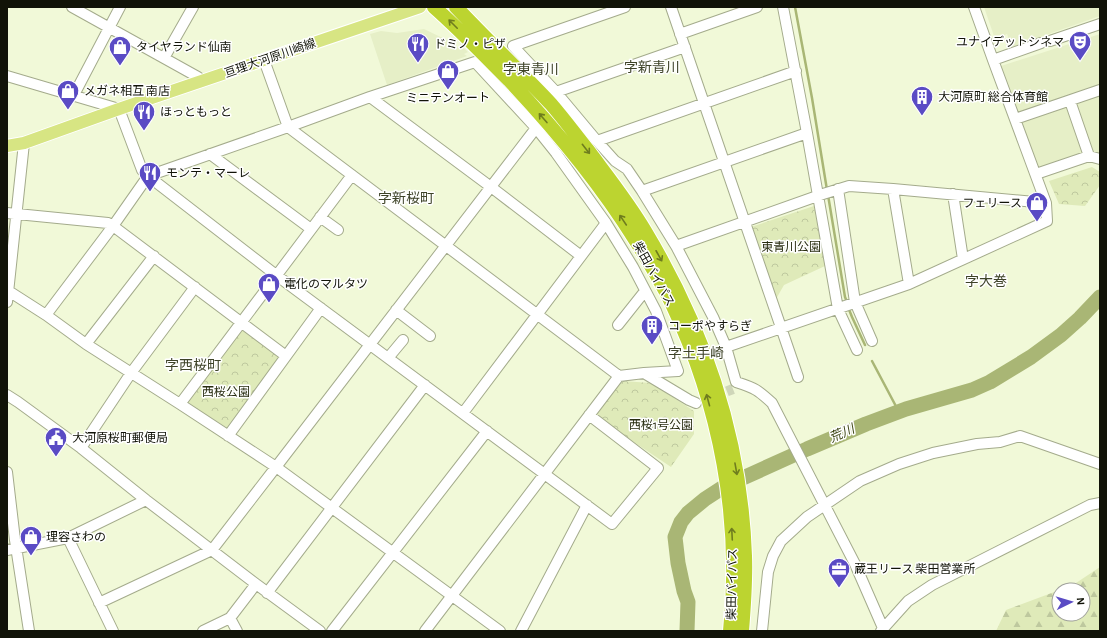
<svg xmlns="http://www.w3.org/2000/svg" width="1107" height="638" viewBox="0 0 1107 638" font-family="'Alegreya Sans','Noto Sans JP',sans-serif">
<defs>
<pattern id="forest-firs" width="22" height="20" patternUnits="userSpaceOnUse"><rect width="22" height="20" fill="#dfeab9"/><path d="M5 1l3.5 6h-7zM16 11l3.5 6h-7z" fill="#bec89e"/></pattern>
<pattern id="park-crowns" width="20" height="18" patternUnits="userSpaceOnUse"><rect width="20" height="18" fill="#dfeab9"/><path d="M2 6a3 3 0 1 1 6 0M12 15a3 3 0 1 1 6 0" fill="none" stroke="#bec89e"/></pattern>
</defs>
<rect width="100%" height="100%" fill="#f1f9d8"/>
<path fill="#e6efc7" d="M984,7h116v9l-88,31 -5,-13 -12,5z
M424,29l29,14 5,5 5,-1 5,5 -4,2 3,2 -80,29 -17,-51 11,-3 16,2z
M1100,34v53l-81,25h-3l-16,-41 1,-5z
M1100,93v62l-8,-3 -16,-47 2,-4z
M1064,106l3,2 16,46 -46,15 -16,-45 3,-5z"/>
<path fill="url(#forest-firs)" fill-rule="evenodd" d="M1100,567v64h-104l10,-21 67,-25zM1059,590h24v24h-24z"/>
<path fill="url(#park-crowns)" d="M1092,167l8,5v13l-15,21 -26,-2 -10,-23z
M814,206l11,60 -41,19 -8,14 -25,-72z
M244,328l38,31 -53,70 -43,-27z
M623,381l28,2 43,28v23l-23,33 -73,-49 -1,-6z"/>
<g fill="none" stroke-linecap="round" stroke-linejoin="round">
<path stroke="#a9b675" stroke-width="2.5" d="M795,7l17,91 15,92
M828,195l17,102 2,5
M848,307l4,10 13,28
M872,361l27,51"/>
<path stroke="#a9b675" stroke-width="15" d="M687,631l1,-29 -4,-11 -6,-28 -3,-26 6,-15 7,-9 17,-14 20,-13 82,-37 59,-25 40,-15 66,-19 18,-8 41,-25 30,-22 19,-17 20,-21"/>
<path stroke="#cfd6b9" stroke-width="10" stroke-dasharray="10 5" stroke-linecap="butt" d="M713,397l20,-8"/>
<g stroke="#a4ab8c" stroke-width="12">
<path id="minor" d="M72,7l126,70 2,5
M625,7l-112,39 43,46 41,49 18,20 12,8 15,22 34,55 37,71 13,30 10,35c19,6 22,8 36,21l83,161 28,64
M671,7l127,370
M783,7l24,126 31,176 19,41
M680,34l77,-27
M1050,41l50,-17
M164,58l29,-51
M993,60l48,-17
M7,76l112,33 23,61 6,6 128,99 336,249 46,-56 -69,-53
M556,92l129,-45
M75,96l1,-5 44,-84
M370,97l121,90 90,69
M1070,101l19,55
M1015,119l85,-29
M597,141l199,-70
M210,154l101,75
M1036,174l53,-18 11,3
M838,189l17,113 17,39
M893,189l16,95
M642,191l165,-58
M953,194l10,65
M7,213l101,10 5,3 173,130
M320,217l18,13
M676,246l147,-52 26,-8 44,3 153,14
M7,290l39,25 40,29 94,60 96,63 224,164
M7,302l17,-159
M396,310l34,26
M46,315l67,-89 35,-50 140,-49 82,-30 105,-35 61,66 20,25 50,70 27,44 23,44 22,60 -34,2 -25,3 -331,-249 -24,-67
M618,325l27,-34
M86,344l68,-88
M726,347l183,-63 138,-63 -1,-18 -53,-143 -19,-53
M388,358l15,-18
M644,373l45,27 7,3
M7,395l11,7 63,46 65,52 110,84 64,47
M180,404l172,-229
M463,413l143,-190
M228,436l93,-128
M81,448l50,-75 64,-86
M7,472l8,68 14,91
M68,538l45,93
M7,550l61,-12 78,-38
M267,593l158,-208
M99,603l113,-53 64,-83 260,-339
M230,618l7,13
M203,631l27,-13 26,-34
M332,631l155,-200
M425,631l194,-255
M521,631l66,-126
M762,631l6,-59 5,-16 8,-15 26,-24 53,-36 39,-17 34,-11 44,-9 23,-2 20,-6 80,28
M881,631l27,-30 24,-16 158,-80 10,-2"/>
</g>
<g stroke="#fff" stroke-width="14">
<path id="major" d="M7,146l17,-3 95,-34 301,-102"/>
</g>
<g stroke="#fff" stroke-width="16">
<path id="highway" d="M434,7c26,23 50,48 75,73 47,50 91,103 127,161 13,21 26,42 36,63 48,101 70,216 58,327
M456,7c31,33 64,64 95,97 13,15 24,30 36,45 20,27 41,53 58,82 60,100 96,208 100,325 1,25 -1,50 -3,75"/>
</g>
<use href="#minor" stroke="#fff" stroke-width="10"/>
<use href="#major" stroke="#d7e583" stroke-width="12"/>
<use href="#highway" stroke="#bcd430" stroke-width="14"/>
</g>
<defs><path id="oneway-shaft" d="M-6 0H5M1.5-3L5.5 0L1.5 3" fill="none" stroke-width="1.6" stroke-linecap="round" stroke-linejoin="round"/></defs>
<g stroke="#6f7d1e">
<use href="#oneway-shaft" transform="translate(453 24) rotate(-135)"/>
<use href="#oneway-shaft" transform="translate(543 118) rotate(-131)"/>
<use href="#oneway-shaft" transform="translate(586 149) rotate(52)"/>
<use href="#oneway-shaft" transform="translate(623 220) rotate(-124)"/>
<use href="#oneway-shaft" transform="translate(659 256) rotate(61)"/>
<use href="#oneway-shaft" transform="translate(708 400) rotate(-105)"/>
<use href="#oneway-shaft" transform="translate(736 469) rotate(80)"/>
<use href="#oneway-shaft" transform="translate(732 534) rotate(-93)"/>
</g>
<defs>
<g id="theatre-pin" transform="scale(1.15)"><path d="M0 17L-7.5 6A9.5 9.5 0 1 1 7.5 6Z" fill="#5a4bc4" stroke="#fff"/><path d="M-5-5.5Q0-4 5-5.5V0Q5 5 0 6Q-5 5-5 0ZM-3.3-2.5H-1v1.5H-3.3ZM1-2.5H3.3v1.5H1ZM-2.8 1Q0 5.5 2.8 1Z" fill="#fff"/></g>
<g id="restaurant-pin" transform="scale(1.15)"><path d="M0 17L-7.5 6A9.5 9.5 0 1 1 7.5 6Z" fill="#5a4bc4" stroke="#fff"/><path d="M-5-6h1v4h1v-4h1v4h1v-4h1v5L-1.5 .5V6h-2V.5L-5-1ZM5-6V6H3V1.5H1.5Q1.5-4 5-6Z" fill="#fff"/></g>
<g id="shop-pin" transform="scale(1.15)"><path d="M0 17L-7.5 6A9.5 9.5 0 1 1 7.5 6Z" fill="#5a4bc4" stroke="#fff"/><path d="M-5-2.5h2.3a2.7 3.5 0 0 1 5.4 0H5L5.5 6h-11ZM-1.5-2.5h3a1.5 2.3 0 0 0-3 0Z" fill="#fff"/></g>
<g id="building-pin" transform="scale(1.15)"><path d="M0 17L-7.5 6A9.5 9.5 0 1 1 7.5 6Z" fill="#5a4bc4" stroke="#fff"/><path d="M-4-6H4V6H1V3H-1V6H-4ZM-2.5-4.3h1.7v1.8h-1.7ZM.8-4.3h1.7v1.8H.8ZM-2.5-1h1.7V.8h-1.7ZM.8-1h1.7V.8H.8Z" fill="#fff"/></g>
<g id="civic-pin" transform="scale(1.15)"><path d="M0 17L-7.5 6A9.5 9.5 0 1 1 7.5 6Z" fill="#5a4bc4" stroke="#fff"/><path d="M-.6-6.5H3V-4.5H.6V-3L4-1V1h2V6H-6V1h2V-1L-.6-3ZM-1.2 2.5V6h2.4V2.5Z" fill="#fff"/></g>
<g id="office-pin" transform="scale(1.15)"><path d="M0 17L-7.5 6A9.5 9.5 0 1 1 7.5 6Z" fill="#5a4bc4" stroke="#fff"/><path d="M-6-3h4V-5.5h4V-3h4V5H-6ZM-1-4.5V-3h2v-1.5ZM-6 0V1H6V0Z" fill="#fff"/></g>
</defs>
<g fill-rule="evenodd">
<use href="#theatre-pin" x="1080" y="42"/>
<use href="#restaurant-pin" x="418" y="44"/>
<use href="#shop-pin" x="120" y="47"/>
<use href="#shop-pin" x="448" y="71"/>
<use href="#shop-pin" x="68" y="91"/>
<use href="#building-pin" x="922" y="97"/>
<use href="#restaurant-pin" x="144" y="112"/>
<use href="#restaurant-pin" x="150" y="173"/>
<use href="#shop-pin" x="1037" y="203"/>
<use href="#shop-pin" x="269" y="284"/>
<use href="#building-pin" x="652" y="326"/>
<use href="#civic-pin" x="56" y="438"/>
<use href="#shop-pin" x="31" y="537"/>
<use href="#office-pin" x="839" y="569"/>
</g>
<g text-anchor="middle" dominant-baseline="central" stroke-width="3" stroke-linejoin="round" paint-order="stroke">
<g font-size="12" fill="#111308" stroke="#fff" text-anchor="start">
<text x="1064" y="42" text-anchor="end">ユナイデットシネマ</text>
<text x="434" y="44">ドミノ・ピザ</text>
<text x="136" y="47">タイヤランド仙南</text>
<text x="84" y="91">メガネ相互 南店</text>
<text x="938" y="97">大河原町 総合体育館</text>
<text x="448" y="98" text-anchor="middle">ミニテンオート</text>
<text x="160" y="112">ほっともっと</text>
<text x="166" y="173">モンテ・マーレ</text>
<text x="1022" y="203" text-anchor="end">フェリース</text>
<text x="284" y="284">電化のマルタツ</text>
<text x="668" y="326">コーポやすらぎ</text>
<text x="72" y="438">大河原桜町郵便局</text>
<text x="46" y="537">理容さわの</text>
<text x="854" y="569">蔵王リース 柴田営業所</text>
</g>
<g font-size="12" fill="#111308" stroke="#fff">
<text transform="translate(270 58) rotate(-19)">亘理大河原川崎線</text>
<text transform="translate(654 274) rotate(61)">柴田バイパス</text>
<text transform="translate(732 584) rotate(-89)">柴田バイパス</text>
</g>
<g font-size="12" fill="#282d10" stroke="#fff">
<text x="791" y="247">東青川公園</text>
<text x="226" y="392">西桜公園</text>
<text x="661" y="425">西桜1号公園</text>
</g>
<g font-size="13" font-style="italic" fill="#3c4413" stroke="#fff">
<text transform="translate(842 434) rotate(-24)">荒川</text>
</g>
<g font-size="14" fill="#3e4328" stroke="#fff">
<text x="652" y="68">字新青川</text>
<text x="531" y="70">字東青川</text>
<text x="406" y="199">字新桜町</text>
<text x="986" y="282">字大巻</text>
<text x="696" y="354">字土手崎</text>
<text x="193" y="366">字西桜町</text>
</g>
</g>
<rect width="1107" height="638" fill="none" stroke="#111308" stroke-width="16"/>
<g transform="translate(1071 602) rotate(85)"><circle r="19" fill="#ffffff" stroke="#a0a19c"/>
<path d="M0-3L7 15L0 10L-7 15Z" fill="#5a4bc4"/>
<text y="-6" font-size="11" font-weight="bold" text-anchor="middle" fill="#111308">N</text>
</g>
</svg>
